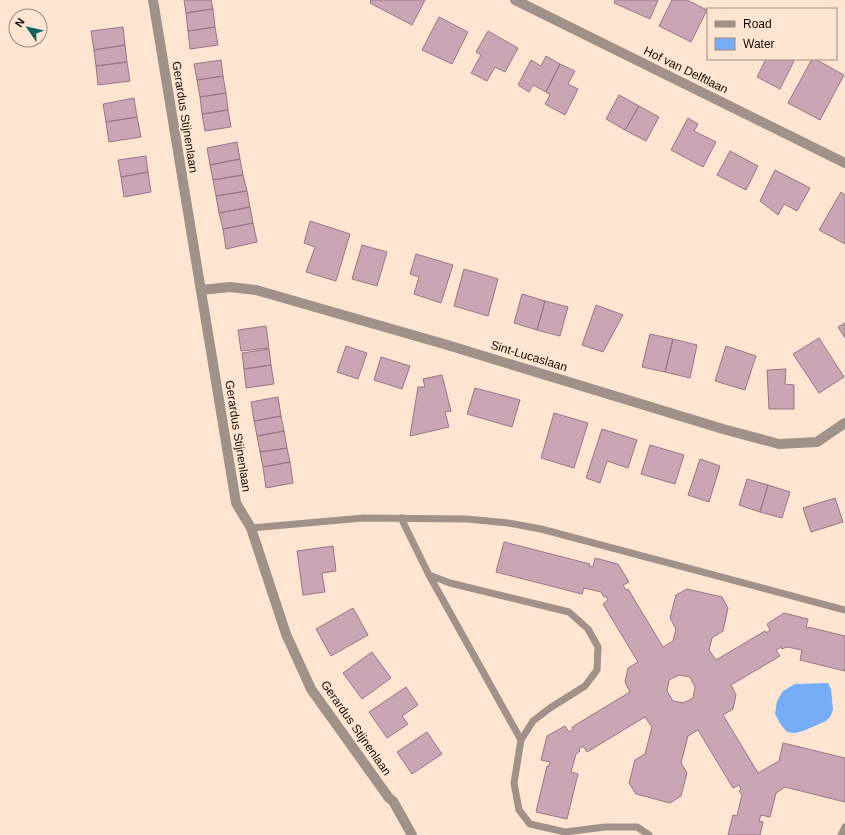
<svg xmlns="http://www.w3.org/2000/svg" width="845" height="835" viewBox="0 0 845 835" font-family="Helvetica,sans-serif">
<rect width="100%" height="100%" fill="#fee5d1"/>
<path fill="#75adf6" d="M828,683l3,6 2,21 -3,7 -4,4 -23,10 -8,2 -8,-1 -6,-7 -6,-11 2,-13 6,-10 12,-7z"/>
<path fill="#caa5b4" stroke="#997685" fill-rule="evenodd" d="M184,0h27l2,9 -27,4z
M371,0h54l-13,25 -42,-22z
M615,0h43l-8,19 -36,-16z
M672,0h15l20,10 -16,32 -32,-16z
M213,9l2,18 -27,4 -2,-18z
M439,17l29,15 -16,32 -30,-14z
M123,27l2,18 -31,5 -3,-19z
M215,27l3,18 -28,4 -2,-18z
M488,31l30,17 -13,24 -10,-5 -8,14 -16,-8 10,-18 -5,-3z
M125,45l2,17 -31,4 -2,-16z
M546,56l14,8 -14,28 -13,-7 -4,7 -11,-7 13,-25 10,6z
M766,59h29l-15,30 -23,-12z
M812,59h3l29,16 -24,45 -32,-17z
M221,60l2,16 -26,4 -3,-16z
M127,62l3,19 -32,4 -2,-19z
M560,64l15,7 -7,13 10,5 -13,26 -20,-11 5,-9 -4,-3z
M223,76l3,17 -26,4 -3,-17z
M226,93l2,17 -26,4 -2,-17z
M619,95l20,11 -14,24 -19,-11z
M134,98l3,19 -31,5 -3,-18z
M639,106l20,11 -13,24 -21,-11z
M228,110l3,17 -26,4 -3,-17z
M137,117l4,20 -32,5 -3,-20z
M688,118l10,6 -4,7 22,11 -13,25 -32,-17z
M237,142l3,17 -30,6 -3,-17z
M730,151l28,15 -12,24 -29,-15z
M146,156l2,16 -27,5 -3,-17z
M240,159l3,16 -30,5 -3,-15z
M775,170l35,18 -13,23 -13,-7 -6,11 -18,-14z
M148,172l3,20 -27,5 -3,-20z
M243,175l4,16 -31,5 -3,-16z
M247,191l3,16 -31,6 -3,-17z
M841,192l4,3v49l-26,-14z
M250,207l3,16 -30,6 -4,-16z
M310,221l40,13 -14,47 -30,-9 9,-25 -11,-4z
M253,223l4,19 -31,7 -3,-20z
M362,245l25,7 -10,34 -25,-7z
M416,254l37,11 -12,38 -27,-9 5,-17 -9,-3z
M464,269l34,10 -10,37 -34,-10z
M522,294l23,7 -8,29 -23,-7z
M545,301l23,6 -8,29 -23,-6z
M596,305l27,10 -20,37 -21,-7z
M845,323v15l-7,-11z
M266,326l3,22 -28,3 -3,-21z
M650,334l23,5 -8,33 -23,-5z
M819,338l25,39 -25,16 -26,-39z
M673,339l24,6 -7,33 -25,-6z
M346,346l21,7 -9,26 -21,-7z
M726,346l30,10 -11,34 -30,-9z
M269,349l2,16 -27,4 -2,-16z
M381,357l29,9 -8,23 -28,-9z
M271,365l3,19 -28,4 -2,-19z
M786,369l-1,15 9,1v24h-25l-2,-39z
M442,375l9,36 -6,1 4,15 -39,9 8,-49h7l-2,-8z
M475,388l45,12 -8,27 -45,-13z
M278,397l3,19 -27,5 -3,-19z
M554,413l34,10 -14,45 -33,-10z
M281,416l3,15 -27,5 -3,-15z
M602,429l35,11 -9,28 -21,-7 -7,22 -14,-5z
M284,431l3,17 -27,4 -3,-16z
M650,445l34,10 -9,29 -34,-10z
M287,448l3,14 -27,5 -3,-15z
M700,459l20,7 -11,36 -21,-7z
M290,462l3,21 -27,5 -3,-21z
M747,479l21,6 -8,27 -21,-7z
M768,485l22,7 -8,26 -22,-6z
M835,498l8,24 -32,10 -8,-24z
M504,542l86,22 -1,2 4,1 2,-9 23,6 11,18 -6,3 3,5 2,-1 35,58 10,-6 3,-12 -6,-11 6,-23 11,-6 35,8 6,11 -5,23 -11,7 -3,12 7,10 49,-29 1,2 4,-3 -3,-6 17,-11 24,6 -2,9h2v-1l37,9v35l-45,-11 2,-10 -15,-3 -5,2 -1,-2 -5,3 4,6 -49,29 5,10 -3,14 -10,6 35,58 21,-12 4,-18 62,15v44l-60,-15 -9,6 -6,24 -9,-2 -2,6 4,1 -3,13h-32l5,-20 4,1 5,-21 -3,-4 2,-2 -2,-4 -6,3 -35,-58 -10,6 -7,27 6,10 -6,23 -11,7 -34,-9 -7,-11 6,-23 10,-6 7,-27 -7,-10 -58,35 -4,-6 -4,3 1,2 -4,3 -5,18 7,2 -11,45 -31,-7 11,-46h2l1,-4 -9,-2 6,-24 18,-10 4,6 4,-3 -1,-2 58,-35 -5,-10 3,-14 10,-6 -35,-58 5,-4 -2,-4 -2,1 -3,-5 -17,-4 -2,6 -86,-22zM679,675l11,2 5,10 -2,11 -10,5 -10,-2 -6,-10 2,-11z
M333,546l3,25 -14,2 3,19 -22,3 -6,-44z
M353,608l15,27 -37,21 -15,-27z
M372,652l19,26 -29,21 -19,-26z
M406,687l12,18 -16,11 6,8 -21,14 -18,-26z
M427,732l15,22 -30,20 -15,-22z"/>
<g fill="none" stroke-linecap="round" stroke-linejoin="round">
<path stroke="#a09189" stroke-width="7" d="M401,518l28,57 92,165 -7,43 5,27 11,14 35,8 40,-5h32l12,8
M251,528l112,-10 104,1 41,4 33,6 304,81
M429,575l21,8 119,29 19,17 10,18 -1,23 -12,16 -35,22 -17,13 -12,19
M841,835l4,-8"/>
<path stroke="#a09189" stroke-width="10" d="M153,0l83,503 15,25 35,106 25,55 78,109 4,3 19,34
M515,0l330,163
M201,290l29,-3 26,3 188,54 279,85 56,15 38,-2 28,-19"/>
</g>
<g text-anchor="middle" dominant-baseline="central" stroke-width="3.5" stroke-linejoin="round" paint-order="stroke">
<g font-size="12" fill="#140a03" stroke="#fee5d1">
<text transform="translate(686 70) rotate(26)">Hof van Delftlaan</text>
<text transform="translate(185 117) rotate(81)">Gerardus Stijnenlaan</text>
<text transform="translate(529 356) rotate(17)">Sint-Lucaslaan</text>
<text transform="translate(238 436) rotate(81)">Gerardus Stijnenlaan</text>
<text transform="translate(356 728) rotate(55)">Gerardus Stijnenlaan</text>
</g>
</g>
<rect x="707" y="8" width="130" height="52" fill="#fee5d1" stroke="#a08d7f"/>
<rect x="715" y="21" width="20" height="6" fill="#a09189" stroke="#a08d7f"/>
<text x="743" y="28" font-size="12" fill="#140a03">Road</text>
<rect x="715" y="38" width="20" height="12" fill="#75adf6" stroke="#a08d7f"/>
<text x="743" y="48" font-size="12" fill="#140a03">Water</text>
<g transform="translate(28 28) rotate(304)"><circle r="19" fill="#fee5d1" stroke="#a08d7f"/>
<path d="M0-3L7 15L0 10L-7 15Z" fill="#13625f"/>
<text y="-6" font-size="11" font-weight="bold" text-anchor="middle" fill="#140a03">N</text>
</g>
</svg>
